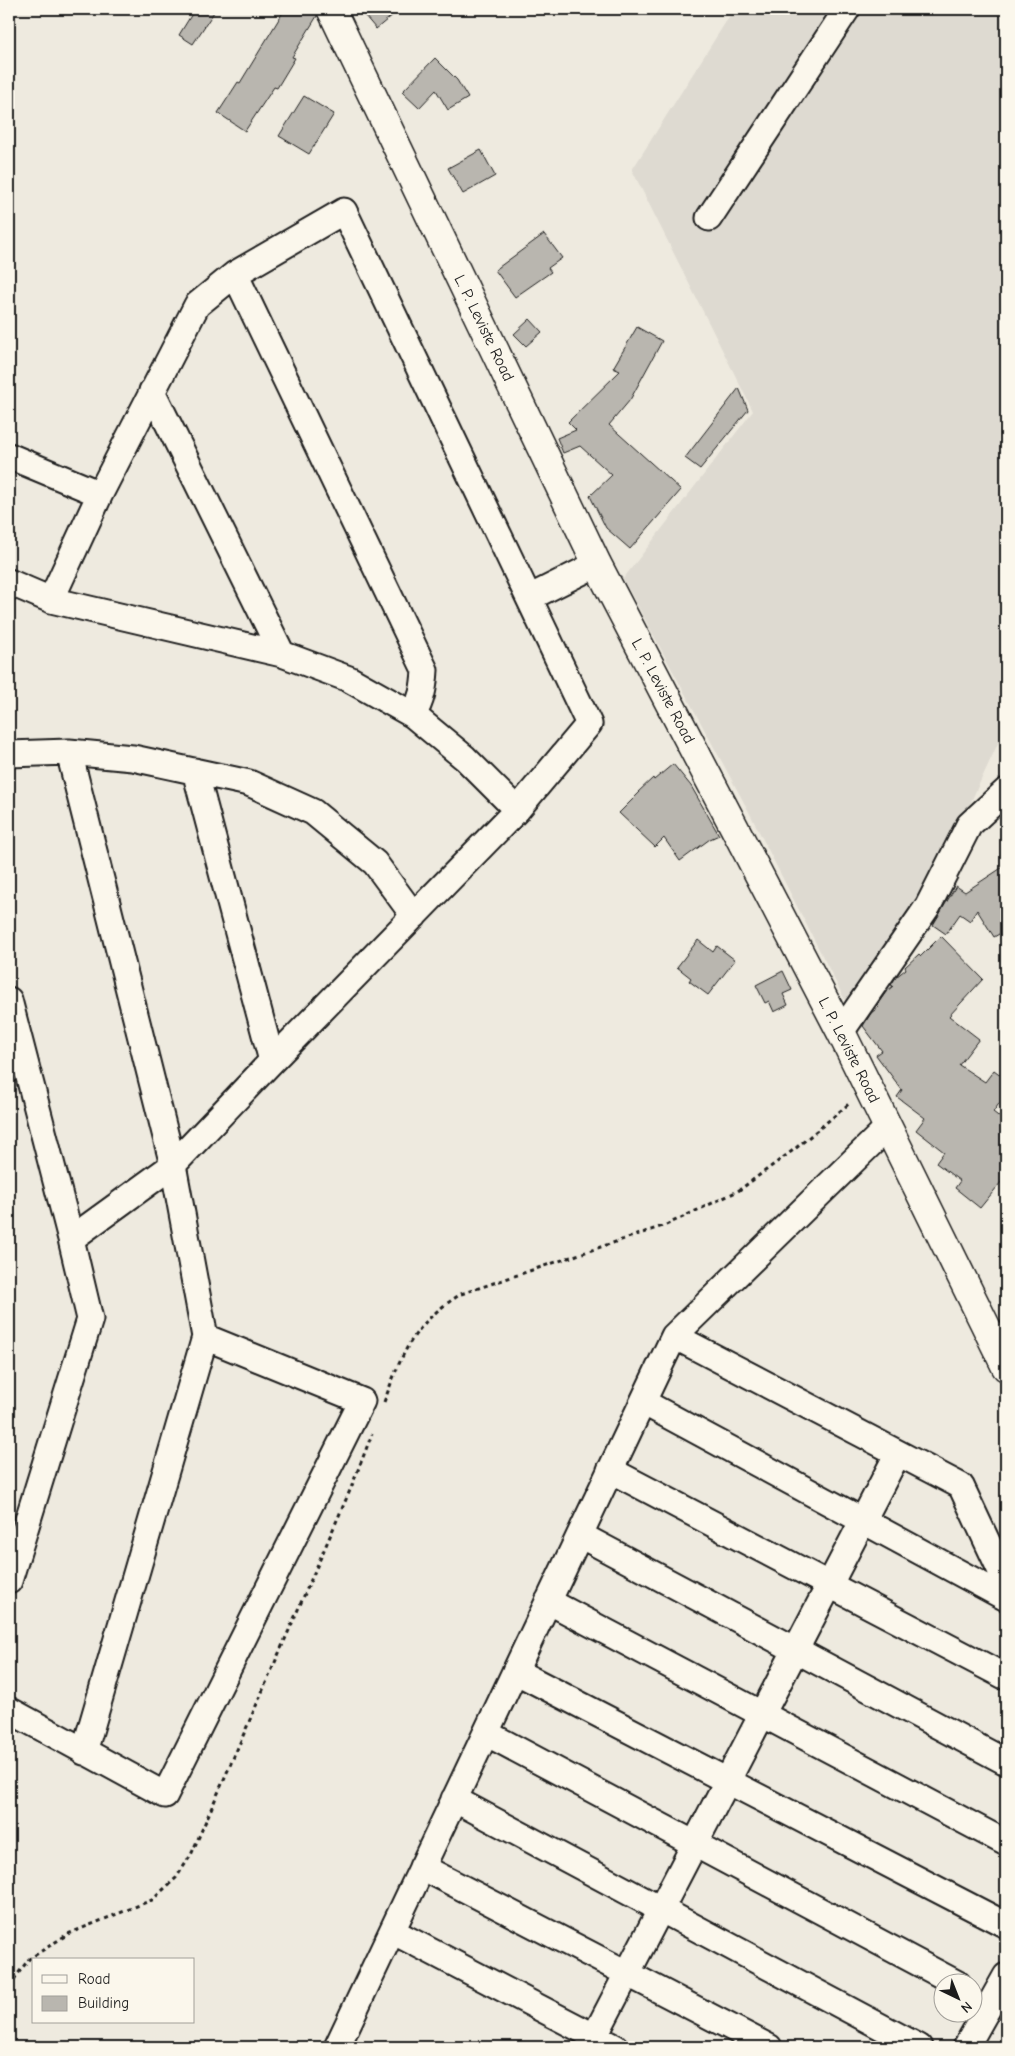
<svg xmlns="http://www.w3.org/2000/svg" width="1015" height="2056" viewBox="0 0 1015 2056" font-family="'Comic Neue',sans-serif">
<rect width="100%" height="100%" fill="#eeeadf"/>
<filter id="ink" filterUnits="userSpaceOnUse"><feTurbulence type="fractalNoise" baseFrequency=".02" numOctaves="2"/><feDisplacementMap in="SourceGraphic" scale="10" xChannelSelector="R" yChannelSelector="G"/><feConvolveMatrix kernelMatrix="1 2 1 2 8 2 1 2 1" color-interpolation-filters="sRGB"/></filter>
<g filter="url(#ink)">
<path fill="#dedad1" d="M734,9h272v717l-82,177 -74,107 -102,-200 -125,-231 130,-168 -121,-241z"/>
<path fill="#b9b6af" stroke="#1c1c1c" d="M195,9h21l-23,35 -14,-9z
M285,9h31l1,7 -25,41 3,1 -18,30 -3,-1 -29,44 -27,-18 20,-31 2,1z
M359,9h41l-24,20z
M435,58l22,22 11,18 -20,12 -12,-20 -17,18 -17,-16z
M304,96l30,18 -25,40 -30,-18z
M481,150l14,26 -32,18 -15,-26z
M544,234l18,24 -14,10 3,4 -36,25 -20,-27z
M530,319l12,13 -16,14 -12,-12z
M637,327l25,14 -32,59 -21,25 72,65 -51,59 -24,-21 -16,-32 22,-21 -32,-29 -17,7 -6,-15 19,-8 -8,-8 52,-51 -7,-3z
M739,388l9,22 -48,59 -15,-11z
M673,764l18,22 28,49 -9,4 -30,22 -16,-23 -9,9 -36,-34 20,-20 -1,-1 15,-14 1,2z
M1006,865v65l-12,7 -17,-27 -7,11 -10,-7 -14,20 -13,-9 23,-39 9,6z
M941,936l42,43 -34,37 30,23 -20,26 26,17 9,-12 12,9v15l-13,18 13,10v54l-26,32 -25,-20 5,-7 -24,-18 8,-11 -28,-22 9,-12 -28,-21 5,-7 -26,-35 6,-4 -19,-25 8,-13 8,-6 -2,-2 9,-13 7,-6 -2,-1 5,-8 10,-8 -1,-2 14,-13 2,2z
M698,940l15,12 4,-6 18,14 -27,35 -19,-14 2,-3 -14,-11z
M783,971l9,19 -9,4 5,11 -14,7 -5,-11 -4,2 -9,-18z"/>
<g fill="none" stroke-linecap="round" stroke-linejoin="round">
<g stroke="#1c1c1c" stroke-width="29">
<path id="minor" d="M709,218l138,-209
M235,274l190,396c-1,17 -3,30 -12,45
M152,391l130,263
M9,456l91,38
M9,582l42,18 231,54 67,25 64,36 52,43 52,52
M529,598l68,-34
M51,600l49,-106 97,-189 38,-31 109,-63 245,513 -72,86 -245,251 -99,104 -102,74
M69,752l104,413 32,172 -121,415
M9,754l60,-2 64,6 116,25 64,29 62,51 39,53
M195,771l77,290
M9,1000l62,239 19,80 -81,262
M841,1032l87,-126 41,-81 37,-34
M674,1336l287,150 45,96
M643,1402l363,196
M610,1470l396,207
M580,1535l426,227
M548,1601l458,242
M515,1671l491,254
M9,1710l156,85 197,-394 -157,-64
M486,1733l472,251
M454,1799l465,248
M422,1867l347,180
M392,1931l223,116
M337,2047l337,-711 214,-209
M589,2047l309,-594
M966,2047l40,-71"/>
</g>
<g stroke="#1c1c1c" stroke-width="31">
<path id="major" d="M331,9l266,555 244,468 165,335"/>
</g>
<path stroke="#1c1c1c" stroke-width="3" stroke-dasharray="4 4" stroke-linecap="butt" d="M384,1402c19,-51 29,-78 77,-108l205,-69 72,-34 58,-43 55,-46
M9,1986l20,-27 39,-25 84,-34 24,-22 15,-23 160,-367 21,-54"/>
<use href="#minor" stroke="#fbf7ec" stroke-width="25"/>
<use href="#major" stroke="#fbf7ec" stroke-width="28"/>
</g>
</g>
<g text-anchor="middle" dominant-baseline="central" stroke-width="4.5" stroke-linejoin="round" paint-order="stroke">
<g font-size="16" fill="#1c1c1c" stroke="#fbf7ec">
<text transform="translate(484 328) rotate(64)">L. P. Leviste Road</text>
<text transform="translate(663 691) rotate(62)">L. P. Leviste Road</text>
<text transform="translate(849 1050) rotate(63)">L. P. Leviste Road</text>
</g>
</g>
<rect width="1015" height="2056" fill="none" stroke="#fbf7ec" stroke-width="30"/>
<rect x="15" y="15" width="985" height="2026" fill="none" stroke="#1c1c1c" stroke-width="2" filter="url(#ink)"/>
<rect x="32" y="1958" width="162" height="65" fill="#fbf7ec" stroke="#a29f99"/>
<rect x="42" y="1975" width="25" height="8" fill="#fbf7ec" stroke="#a29f99"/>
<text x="78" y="1984" font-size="15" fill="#1c1c1c">Road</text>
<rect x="42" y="1996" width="25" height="15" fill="#b9b6af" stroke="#a29f99"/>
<text x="78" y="2008" font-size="15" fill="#1c1c1c">Building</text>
<g transform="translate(958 1998) rotate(137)"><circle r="24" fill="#fbf7ec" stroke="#a29f99"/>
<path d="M0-4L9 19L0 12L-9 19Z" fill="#1c1c1c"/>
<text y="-8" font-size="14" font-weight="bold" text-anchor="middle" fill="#1c1c1c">N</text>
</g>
</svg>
